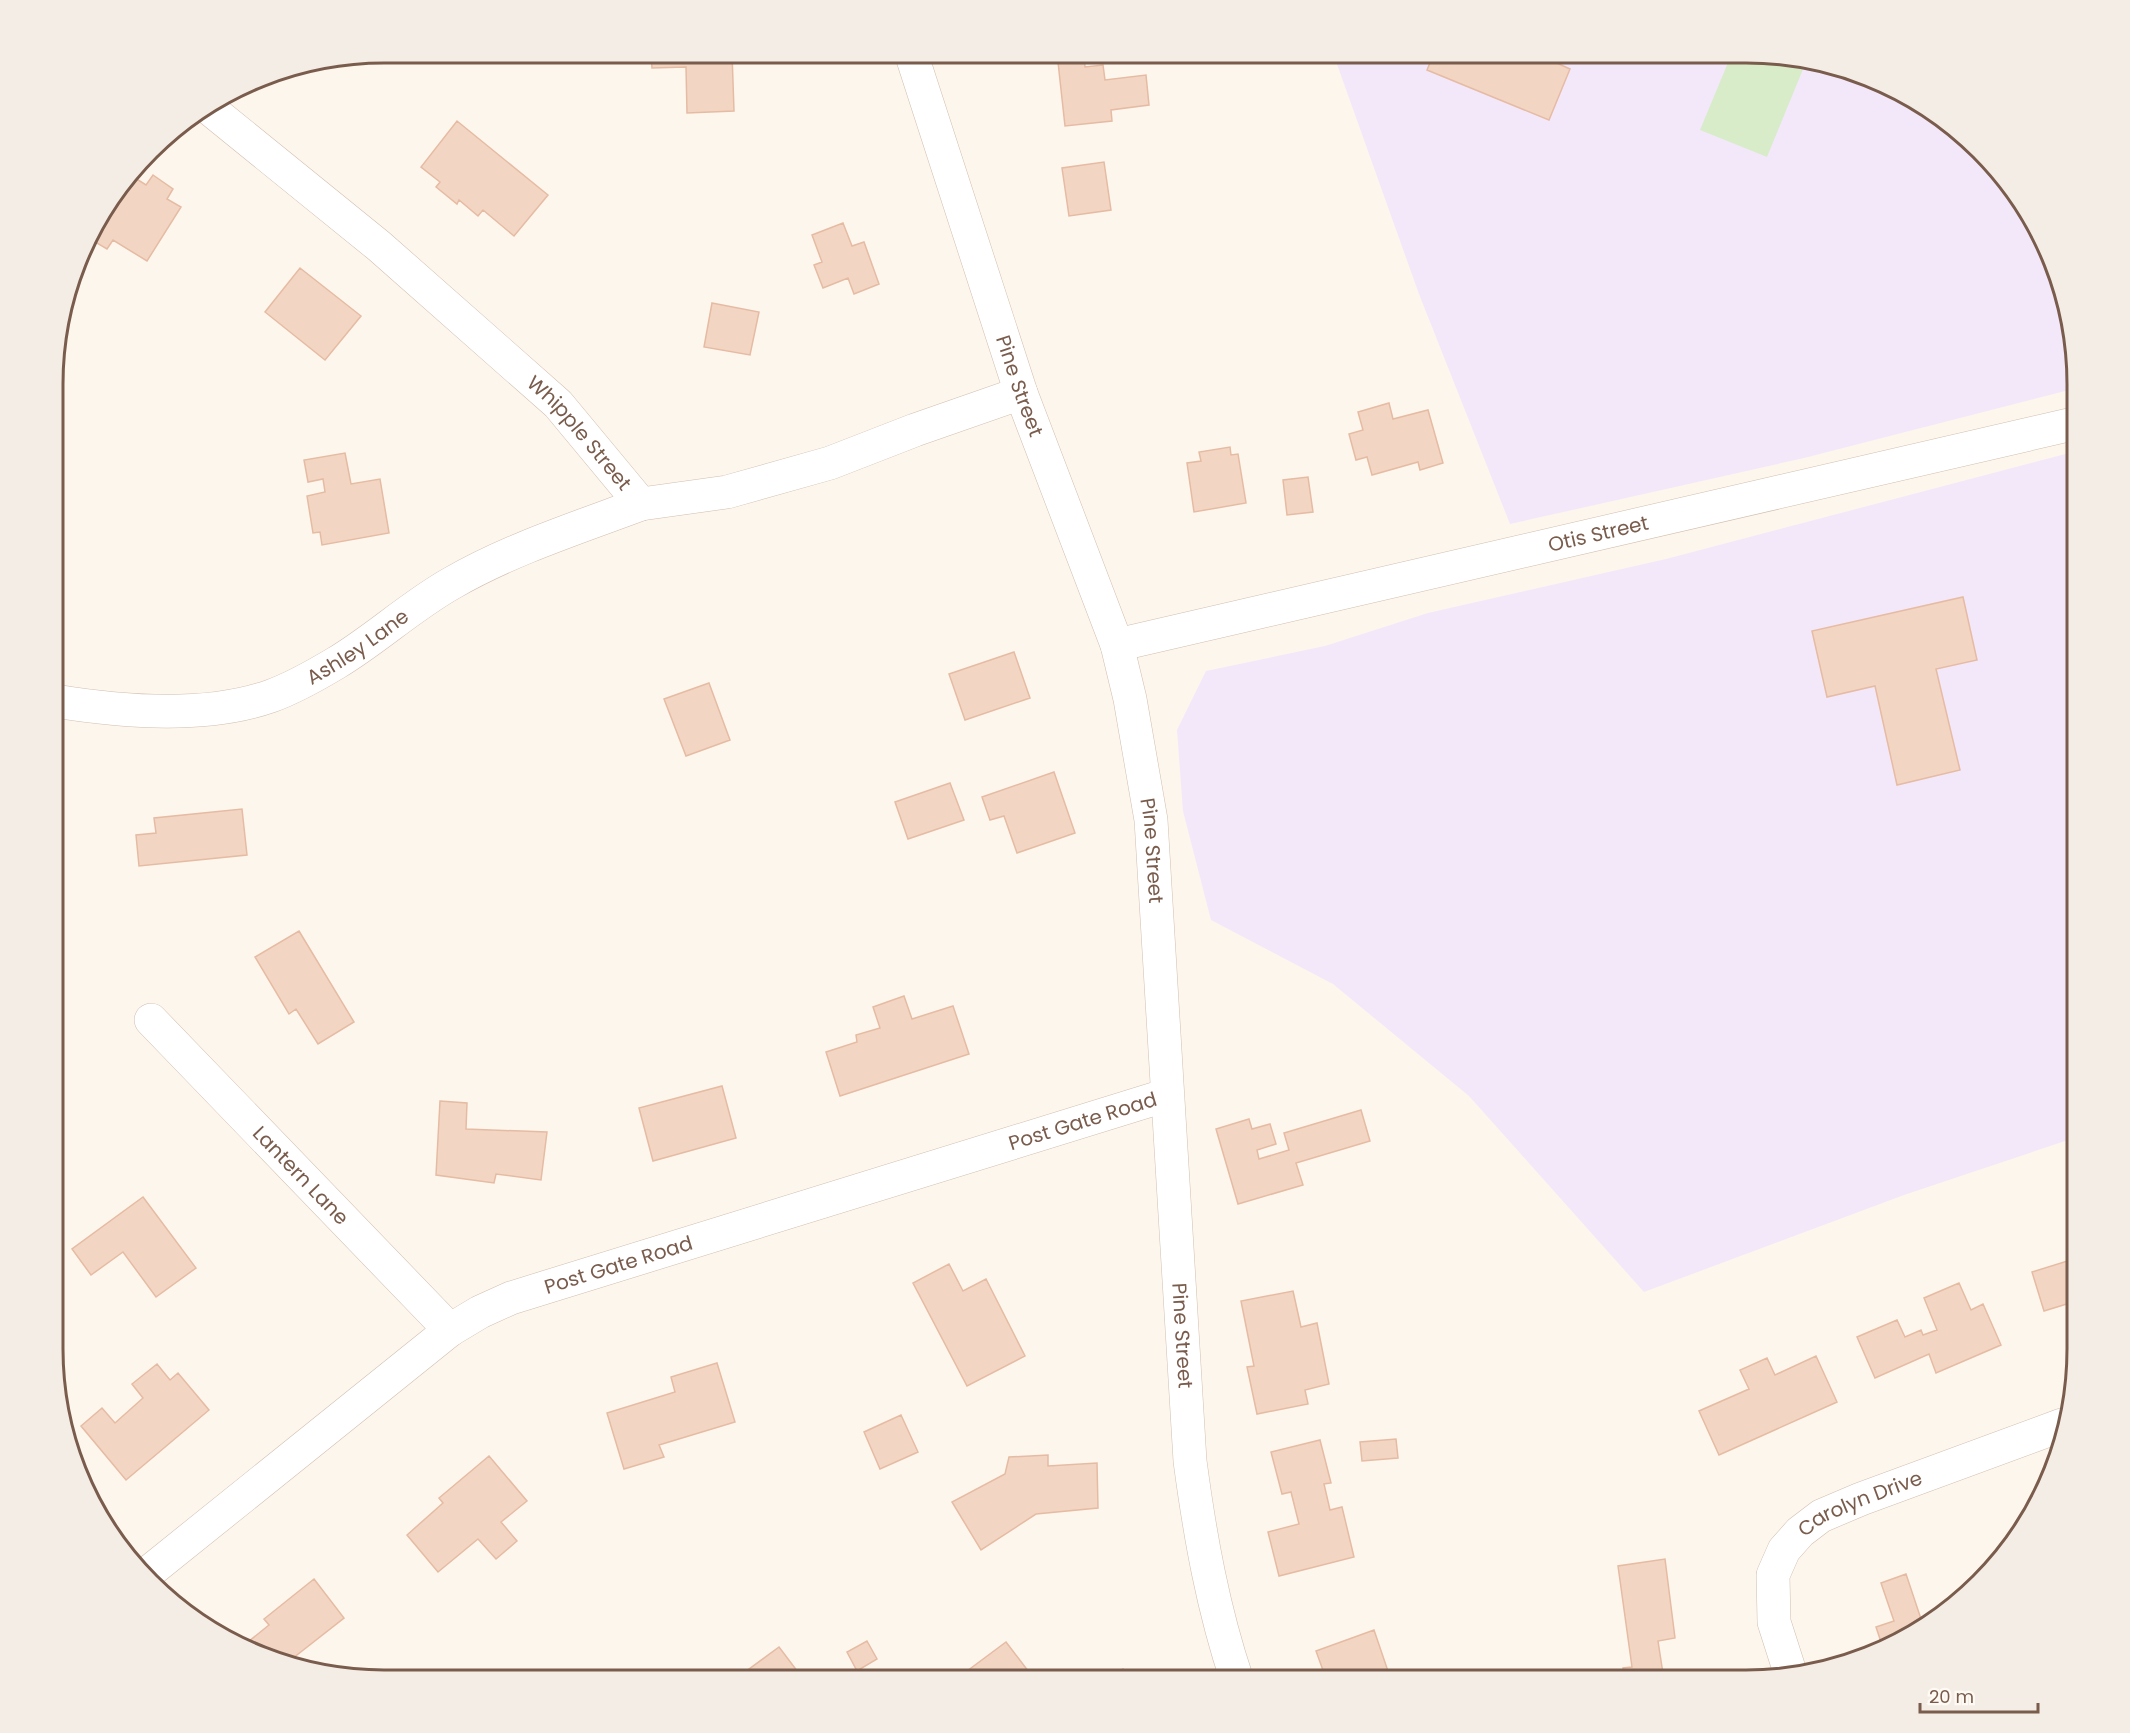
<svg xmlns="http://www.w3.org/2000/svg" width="2130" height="1733" viewBox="0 0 2130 1733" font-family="Poppins,sans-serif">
<rect width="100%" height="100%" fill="#fdf6ec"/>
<path fill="#f3e8fa" d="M1333,53h434l106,25 107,71 72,108 25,131 -273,70 -294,66 -91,-230z
M2077,451v686l-173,58 -260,97 -175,-196 -136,-112 -122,-64 -28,-109 -6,-81 29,-59 119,-25 103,-33 238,-54z"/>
<path fill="#d8ecc9" d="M1732,53h35l39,9 -39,95 -67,-27z"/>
<path fill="#f3d5c3" stroke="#e6bba3" stroke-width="1.5" d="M651,53h81l2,58 -47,2 -1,-46 -34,1z
M1057,53h27l1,14 18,-2 2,15 41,-5 3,30 -38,5 1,11 -47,5z
M1434,53h122l-4,8 18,8 -21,51 -122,-50z
M457,121l91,74 -34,41 -31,-26 -5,6 -19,-16 -2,4 -21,-17 4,-5 -19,-15z
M1104,162l7,48 -42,6 -7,-48z
M153,175l20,14 -6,10 14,8 -34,54 -34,-21 -6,9 -17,-10 5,-16 7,-11 30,-36 14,9z
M843,223l9,23 12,-4 15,42 -25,10 -6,-16 -25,10 -9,-23 8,-3 -10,-27z
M300,268l61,48 -36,44 -60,-48z
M712,303l47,9 -9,43 -46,-8z
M1389,403l4,16 35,-9 15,53 -23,7 -2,-8 -46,13 -5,-18 -11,3 -7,-26 14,-4 -5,-18z
M1230,447l1,8 7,-1 8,49 -52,9 -7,-49 14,-2 -2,-9z
M345,453l6,31 29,-5 9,54 -67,12 -2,-13 -7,1 -6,-37 18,-4 -2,-13 -15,3 -4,-22z
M1308,477l5,35 -26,3 -4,-35z
M1963,597l14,63 -41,9 24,101 -63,15 -22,-99 -48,11 -15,-66z
M1014,652l16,46 -65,22 -16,-46z
M709,683l21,57 -44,16 -22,-57z
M1054,772l21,61 -58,20 -13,-37 -14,4 -8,-23z
M950,783l14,37 -56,19 -13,-37z
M242,809l5,46 -108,11 -3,-31 20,-2 -2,-15z
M299,931l55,91 -36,22 -22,-35 -7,5 -34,-57z
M904,996l8,23 41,-13 16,48 -129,42 -14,-44 31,-10 -1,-7 24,-7 -7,-21z
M722,1086l14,52 -83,23 -14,-53z
M440,1101l27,2 -1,26 81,3 -6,48 -45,-6 -2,9 -58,-8z
M1361,1110l9,31 -74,22 7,22 -65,19 -22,-75 33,-10 3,10 18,-5 6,20 -19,6 2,9 30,-9 -5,-17z
M143,1197l53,71 -40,29 -33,-45 -32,23 -19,-26z
M2077,1258v65h-1l-6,-20 -26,8 -12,-39z
M949,1264l14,27 23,-12 39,77 -58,30 -54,-103z
M1959,1283l12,27 12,-6 18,41 -65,28 -7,-19 -54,24 -18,-41 40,-17 8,17 16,-7 2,5 14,-5 -13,-32z
M1293,1291l8,36 16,-4 12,61 -24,6 3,14 -51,10 -10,-47 7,-1 -13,-65z
M1816,1356l21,46 -118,53 -20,-44 50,-22 -9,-19 27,-12 8,17z
M717,1363l18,59 -76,23 5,12 -40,12 -17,-56 68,-21 -4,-15z
M157,1364l13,16 8,-7 31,37 -83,70 -45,-54 21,-18 13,15 28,-25 -11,-14z
M901,1415l17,37 -38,17 -16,-37z
M1396,1439l2,19 -36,3 -2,-19z
M1320,1440l11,43 -7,1 6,26 12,-3 12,50 -75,19 -11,-44 31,-8 -8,-32 -9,2 -11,-42z
M1048,1455v11l49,-3 1,45 -62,6 -55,36 -29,-48 53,-28 4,-17z
M489,1456l38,45 -26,21 16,19 -21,18 -18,-20 -40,33 -31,-37 36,-32 -4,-5z
M1665,1559l10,79 -17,3 6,39h-40l-1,-12 9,-1 -14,-101z
M1906,1574l16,48 -39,26 -7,-21 18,-6 -13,-38z
M314,1579l30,39 -56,44 -31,-7 -14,-9 26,-21 -5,-6z
M1374,1630l17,50h-54l-4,-10 -9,3 -8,-22z
M867,1641l10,18 -20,12 -10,-19z
M1006,1642l29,38h-80z
M779,1647l25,33h-59l-4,-5z
M1123,1669l5,11h-28z"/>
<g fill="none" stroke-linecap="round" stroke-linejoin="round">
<g stroke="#d1beb0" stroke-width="34">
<g id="minor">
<path id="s1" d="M210,109l169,137 179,158 83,100 86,-12 103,-29 85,-33 106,-37"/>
<path id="s2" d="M1117,645l960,-222"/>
<path id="s3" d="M55,701c67,11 151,18 216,-5 22,-8 45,-21 65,-33 40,-24 75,-57 116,-80 59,-34 125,-55 189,-79"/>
<path id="s4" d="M151,1020l299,310"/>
<path id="s5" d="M144,1576l306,-246 30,-18 31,-14 656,-203"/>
<path id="s6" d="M1790,1672l-16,-50 -1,-47 11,-25 16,-18 21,-16 40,-17 201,-74"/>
</g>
</g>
<g stroke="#d1beb0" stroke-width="34">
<g id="tertiary">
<path id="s7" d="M911,53l110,340 96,252 13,54 21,121 39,641c10,75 23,148 47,219"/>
</g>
</g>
<use href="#minor" stroke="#fff" stroke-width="33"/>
<use href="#tertiary" stroke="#fff" stroke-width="33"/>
</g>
<g text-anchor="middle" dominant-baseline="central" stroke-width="6" stroke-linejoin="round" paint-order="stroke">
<g font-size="20" fill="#7a5c4d" stroke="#fffaf3">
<text stroke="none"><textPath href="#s7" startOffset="350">Pine Street</textPath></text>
<text stroke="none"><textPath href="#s1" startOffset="492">Whipple Street</textPath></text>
<text stroke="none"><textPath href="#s2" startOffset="494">Otis Street</textPath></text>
<text stroke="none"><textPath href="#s3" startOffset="318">Ashley Lane</textPath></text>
<text stroke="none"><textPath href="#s7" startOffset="836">Pine Street</textPath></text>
<text stroke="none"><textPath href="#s5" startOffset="1060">Post Gate Road</textPath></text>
<text stroke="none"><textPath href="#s4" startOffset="216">Lantern Lane</textPath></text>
<text stroke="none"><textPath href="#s5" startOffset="574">Post Gate Road</textPath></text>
<text stroke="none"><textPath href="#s7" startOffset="1322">Pine Street</textPath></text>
<text stroke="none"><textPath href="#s6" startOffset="218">Carolyn Drive</textPath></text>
</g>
</g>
<path d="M0 0H2130V1733H0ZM384 63H1746A321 321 0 0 1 2067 384V1349A321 321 0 0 1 1746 1670H384A321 321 0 0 1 63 1349V384A321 321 0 0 1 384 63Z" fill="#f4ede6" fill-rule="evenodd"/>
<path fill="none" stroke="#7a5c4d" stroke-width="3" d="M384 63H1746A321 321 0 0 1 2067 384V1349A321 321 0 0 1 1746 1670H384A321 321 0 0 1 63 1349V384A321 321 0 0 1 384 63Z"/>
<path d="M1920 1703v9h118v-9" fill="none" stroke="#7a5c4d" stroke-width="3"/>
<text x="1929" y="1703" font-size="18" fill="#7a5c4d" stroke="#fffaf3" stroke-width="4.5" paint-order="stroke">20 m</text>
</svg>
